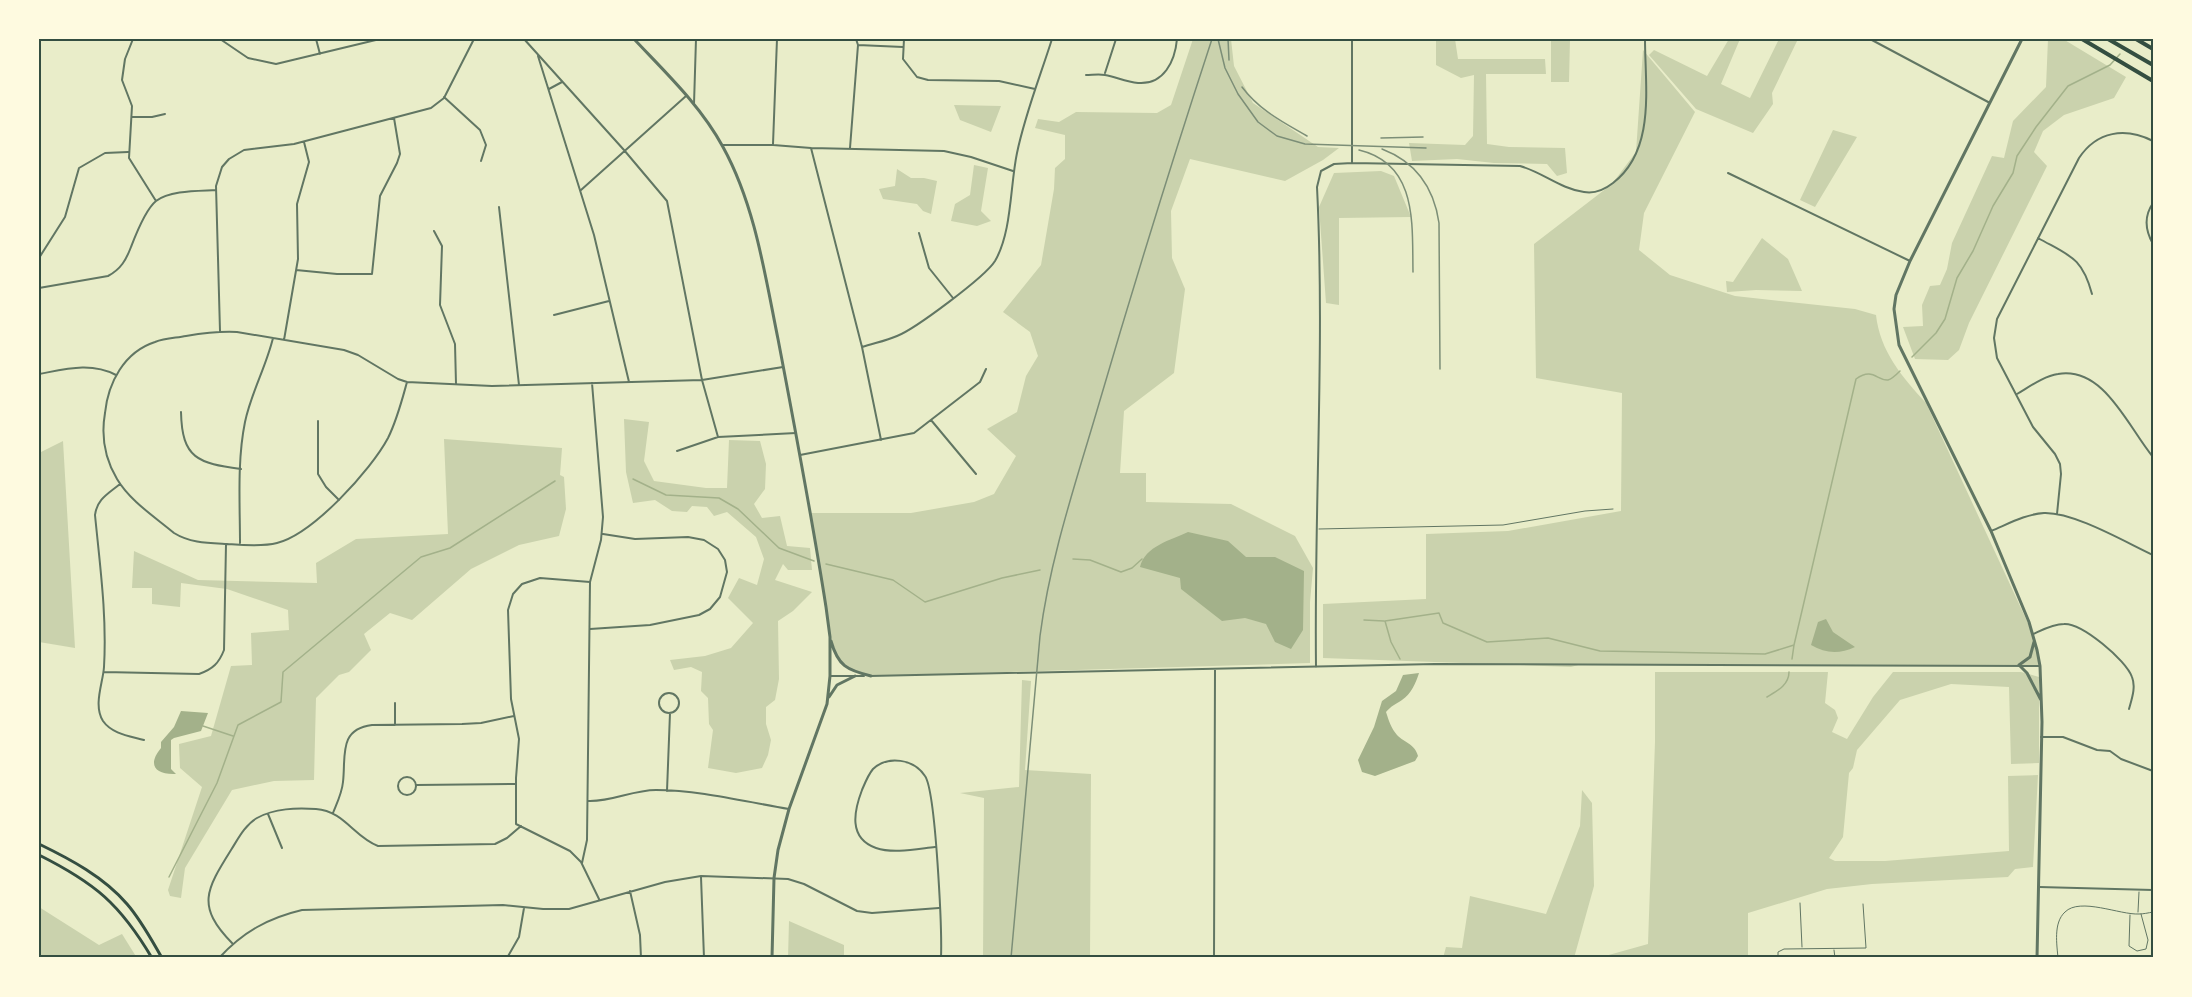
<svg xmlns="http://www.w3.org/2000/svg" width="2192" height="997" viewBox="0 0 2192 997" font-family="'Sofia Sans Condensed',sans-serif">
<rect width="100%" height="100%" fill="#e9edc9"/>
<path fill="#cad2ad" d="M1193,39h38l3,27 19,37 65,44 21,1 -16,12 -38,21 -95,-22 -19,52 1,47 13,31 -11,84 -50,38 -4,62h26v29l85,2 64,32 18,32 -3,34v61l-439,13 -17,-5 -12,-6 -12,-28 -20,-124h101l63,-11 20,-8 22,-38 -29,-27 30,-17 9,-36 12,-20 -8,-24 -27,-20 38,-47 13,-76 1,-21 10,-9v-24l-30,-7 3,-9 21,3 17,-10 81,1 14,-8z
M1436,39h19l3,20h87l1,15h-60l1,70 22,3 56,1 2,25 -10,3 -10,-12 -53,-1 -37,-4 -45,2 -3,-18 56,2 8,-9 1,-61 -13,3 -25,-13z
M1551,39h19l-1,43h-18z
M1729,39h11l-19,45 29,14 29,-59h19l-26,54 1,11 -20,29 -57,-24 -47,-54 5,-5 53,26z
M2048,39h15l63,38 -12,21 -50,17 -21,16 -9,21 13,14 -78,157 -10,27 -11,10 -33,-1 -12,-32 20,-1 -1,-21 8,-19 10,-1 7,-16 5,-26 40,-87 12,2 9,-37 33,-34z
M1643,50l52,62 -51,101 -5,37 31,25 65,21 120,13 21,6c4,36 26,62 50,88l107,231 7,32 -458,-2 -11,3 -248,-9v-54l103,-5v-65l82,-3 113,-20 1,-118 -86,-15 -2,-134 78,-60 24,-32z
M954,105l47,1 -10,26 -31,-12z
M1833,130l24,7 -42,70 -15,-7z
M974,165l14,3 -7,43 10,10 -14,5 -26,-5 4,-17 15,-9z
M897,169l14,9h13l13,3 -6,33 -8,-3 -6,-7 -34,-5 -4,-10 16,-3z
M1381,171l13,5 17,41 -72,1v87l-13,-2 -7,-96 15,-34z
M1762,238l26,21 14,32 -46,-1 -29,2 -1,-11 7,1z
M624,419l25,3 -5,39 10,20 52,7h21l2,-48 31,1 6,23 -1,25 -11,15 8,14 18,-2 7,30 23,2 2,22h-24l-5,-6 -8,16 37,12 -19,19 -15,10 1,58 -4,21 -9,7v17l5,16 -3,15 -6,13 -26,5 -28,-5 5,-38 -4,-6 -1,-26 -7,-7 1,-19 -11,-5 -17,3 -4,-10 35,-4 26,-8 22,-25 -25,-25 11,-20 18,7 7,-26 -8,-22 -29,-25 -13,4 -7,-9 -15,-1 -5,6 -15,-1 -17,-11 -22,3 -7,-31z
M444,439l118,9 -2,27 4,2 2,32 -7,27 -40,9 -48,24 -59,51 -22,-7 -26,21 7,16 -22,22 -10,3 -23,23 -2,82 -40,1 -42,9 -47,78 -4,30 -11,-2 -2,-6 34,-103 -22,-19 -1,-24 32,-8 20,-70 21,-1 -1,-32 38,-3 -1,-20 -61,-21 -46,-6 -1,24 -28,-3v-16h-20l2,-37 64,29 119,3 -1,-20 40,-24 92,-5z
M63,441l12,207 -36,-6v-189z
M1655,672h173l-3,31 10,7 3,8 -6,14 15,7 26,-42 20,-25h128l18,5v86l-28,1 -2,-77 -58,-3 -51,16 -43,50 -4,18 -4,5 -6,64 -14,21 6,3h50l124,-10 -1,-75 30,-1 -5,92 -18,2 -7,8 -136,7 -45,5 -79,24v45h-150l50,-14 7,-202z
M1022,680l9,1 -6,89 66,4 -1,184h-107l1,-160 -24,-5 59,-6z
M1582,790l10,13 2,83 -20,72h-131l3,-11 16,1 8,-52 76,18 34,-88z
M39,907l60,38 23,-11 15,24h-98z
M789,921l55,24v13h-56z"/>
<path fill="#a3b18a" d="M1188,532l40,9 18,16h29l29,14 -1,59 -12,19 -16,-7 -9,-18 -21,-6 -23,3 -41,-32 -1,-11 -40,-11c5,-21 31,-27 48,-35z
M1826,619l7,13 22,15c-15,7 -29,7 -44,-2l7,-23z
M1419,673c-3,10 -8,21 -17,27 -6,4 -11,6 -16,12 3,9 5,16 11,23 8,8 18,9 21,21l-3,5 -40,15 -13,-4 -4,-12 16,-33 8,-26 14,-10 7,-16z
M181,711l27,2 -7,18 -27,7 -3,2v29l5,5c-21,1 -29,-9 -15,-26v-6l13,-15z"/>
<g fill="none" stroke-linecap="round" stroke-linejoin="round">
<path stroke="#a3b18a" stroke-width="1.5" d="M1912,357l24,-24 9,-14 12,-41 16,-27 20,-45 20,-33 4,-17 19,-29 32,-41 42,-21 10,-11
M633,479l33,16 53,3 19,11 41,39 35,13
M1073,559l17,1 31,12 11,-4 10,-9
M826,564l67,16 32,22 77,-24 38,-8
M1364,620l20,1
M1400,659l-9,-17 -6,-21 54,-8 4,10 44,19 61,-4 52,13 165,3 29,-9
M1792,659l2,-14 62,-266c17,-12 21,2 32,1 4,-1 9,-6 12,-9
M1767,697c10,-6 22,-12 22,-25
M203,726l30,10
M169,877l48,-94 21,-58 43,-23 2,-30 138,-115 29,-9 105,-67"/>
<path stroke="#617663" stroke-width="1" d="M1319,529l184,-4 82,-14 28,-2
M1800,903l2,44
M2138,912l1,-20
M2130,915l-1,31 8,5 9,-2 2,-9 -7,-26
M1834,950l1,8
M1778,958v-6l6,-3 82,-1 -3,-44
M2058,958c-1,-13 -5,-35 7,-46 15,-15 55,3 74,2 4,0 9,-1 14,-2"/>
<path stroke="#617663" stroke-width="2" d="M133,39l-8,20 -3,21 10,26 -3,52 27,43
M220,39l28,19 28,6 104,-25
M316,39l4,15
M524,39l100,111 43,51 35,179 16,57
M904,39l-1,20 14,18 11,3 71,1 36,8
M1352,39v124
M1870,39l120,64
M858,45l45,2
M538,56l56,179 35,147
M1105,73l11,-34
M1086,75c6,0 13,-1 19,0 11,2 21,7 33,8 26,2 37,-22 39,-44
M549,89l13,-7
M444,97l36,33 6,15 -5,16
M694,104l2,-65
M132,117h20l13,-3
M773,144l4,-105
M722,145h51l38,3 133,3 27,6 42,14
M811,148l51,199 19,93
M850,148l8,-103 -2,-6
M1728,173l182,88
M581,190l105,-94
M2153,203c-9,13 -8,27 0,41
M499,207l20,178
M434,231l8,15 -2,59 15,39 1,40
M919,233l10,35 24,30
M2038,238c32,18 44,19 54,56
M39,258l26,-41 14,-49 26,-15 23,-1
M296,270l41,4h35l8,-78 17,-33 3,-9 -6,-36
M39,288l69,-12c13,-7 18,-16 23,-29 5,-13 14,-37 25,-46 14,-11 43,-10 60,-11
M554,315l55,-14
M220,331l-4,-145 6,-19 7,-8 15,-9 50,-6 137,-36 13,-10 30,-59
M284,340l14,-81 -1,-55 12,-42 -5,-20
M862,347c12,-4 24,-6 35,-11 18,-7 88,-59 98,-75 17,-29 15,-75 22,-108 8,-39 23,-76 35,-114
M39,374c27,-5 52,-12 77,1
M407,382c-5,18 -10,38 -19,56 -17,32 -75,96 -111,105 -15,4 -35,2 -50,1 -19,-1 -37,-1 -53,-11 -19,-16 -44,-32 -57,-54 -12,-20 -16,-43 -12,-66 3,-30 19,-61 50,-71 10,-4 21,-4 31,-6 18,-3 33,-5 51,-4l107,18 14,5 40,24 9,3 85,4 210,-6 81,-13
M2017,394c12,-7 27,-18 41,-20 46,-8 70,53 95,83
M181,412c1,47 17,51 60,57
M931,420l45,54
M318,421v53l8,13 13,13
M677,451l41,-14 78,-4
M800,455l114,-22 66,-51 6,-13
M120,484c-12,10 -23,15 -25,31 5,51 12,101 9,152 -1,16 -11,38 -1,54 9,13 27,15 41,19
M2057,514l4,-40 -1,-10 -5,-10 -22,-27 -36,-69 -3,-20 3,-19 82,-161c18,-27 46,-31 74,-17
M1991,531c17,-7 35,-17 53,-18 30,-1 81,29 109,42
M39,537l1,1
M240,543c0,-39 -3,-82 5,-121 6,-29 21,-55 28,-84
M590,582l-50,-4 -18,6 -9,10 -5,16 3,89 8,40 -3,39v46l54,27 11,11 18,37
M590,629l60,-4 49,-10 11,-6 10,-12 7,-25 -2,-12 -7,-11 -14,-9 -16,-3 -53,2 -32,-5
M2033,634c9,-4 20,-10 31,-10 18,-1 62,36 68,53 4,10 0,21 -3,32
M1316,667c-2,-160 9,-320 1,-480l4,-16 13,-7 18,-1 168,3c22,6 41,23 64,26 11,2 20,-2 29,-9 43,-33 32,-96 32,-144
M104,672l95,2c14,-5 20,-11 25,-24l2,-106
M831,676h33
M870,676l565,-12 605,2
M659 703a10 10 0 1 1 20 0a10 10 0 1 1-20 0Z
M395,703v22
M2041,737h22l34,13 13,1 11,8 32,12
M398 786a9 9 0 1 1 18 0a9 9 0 1 1-18 0Z
M416,785l100,-1
M667,791l3,-78
M588,801c24,1 44,-11 68,-11 45,0 90,12 133,19
M333,813c4,-10 9,-20 10,-31 3,-25 -5,-53 29,-57l90,-1 19,-1 33,-7
M268,814l14,34
M935,847c-18,2 -42,7 -59,1 -28,-10 -22,-37 -14,-58 3,-7 6,-15 11,-21 15,-14 41,-10 52,7 11,16 17,155 16,182
M582,863l5,-23 3,-258 11,-42 2,-23 -11,-134
M701,877l3,81
M2039,887l114,3
M630,891l10,44 1,23
M232,943c-36,-37 -26,-53 -1,-93 7,-11 14,-25 26,-32 18,-10 39,-10 59,-9 28,2 38,28 62,37l117,-2 12,-6 14,-12
M219,958c24,-26 49,-40 83,-48l201,-5 40,4h26l96,-27 36,-6 87,3 16,5 53,27 15,2 67,-5
M507,958l12,-21 5,-29
M1214,958l1,-288"/>
<path stroke="#617663" stroke-width="3" d="M634,39c32,34 67,67 89,108 32,58 42,128 55,192 17,89 34,178 48,268l4,30v39l-3,28 -38,105 -11,41 -4,28 -2,80
M2022,39l-112,222 -14,34 -2,14 5,36 92,186 38,91 8,28 3,16 2,56 -5,236
M831,641c7,25 16,29 40,35
M2034,642l-4,15 -11,8 8,8 14,27
M829,697l8,-12 18,-9"/>
<path stroke="#344e41" stroke-width="3" d="M39,844c31,15 65,33 88,60 14,16 24,35 35,54
M39,855c56,28 81,49 113,103"/>
<path stroke="#344e41" stroke-width="4" d="M2082,39l71,42
M2108,39l45,26
M2136,39l17,10"/>
<path stroke="#7c8e77" stroke-width="1.5" d="M1218,39l7,29 13,26 20,28 19,14 28,8 121,4
M1228,39l1,21
M1242,87c17,23 41,35 65,49
M1381,138l42,-1
M1382,149c34,13 52,39 57,74l1,146
M1359,150c59,14 53,74 54,122
M1011,958l29,-322c10,-78 36,-154 58,-229 36,-123 74,-246 114,-368"/>
</g>
<rect width="2192" height="997" fill="none" stroke="#fefae0" stroke-width="81"/>
<rect x="40" y="40" width="2112" height="916" fill="none" stroke="#344e41" stroke-width="2"/>
</svg>
